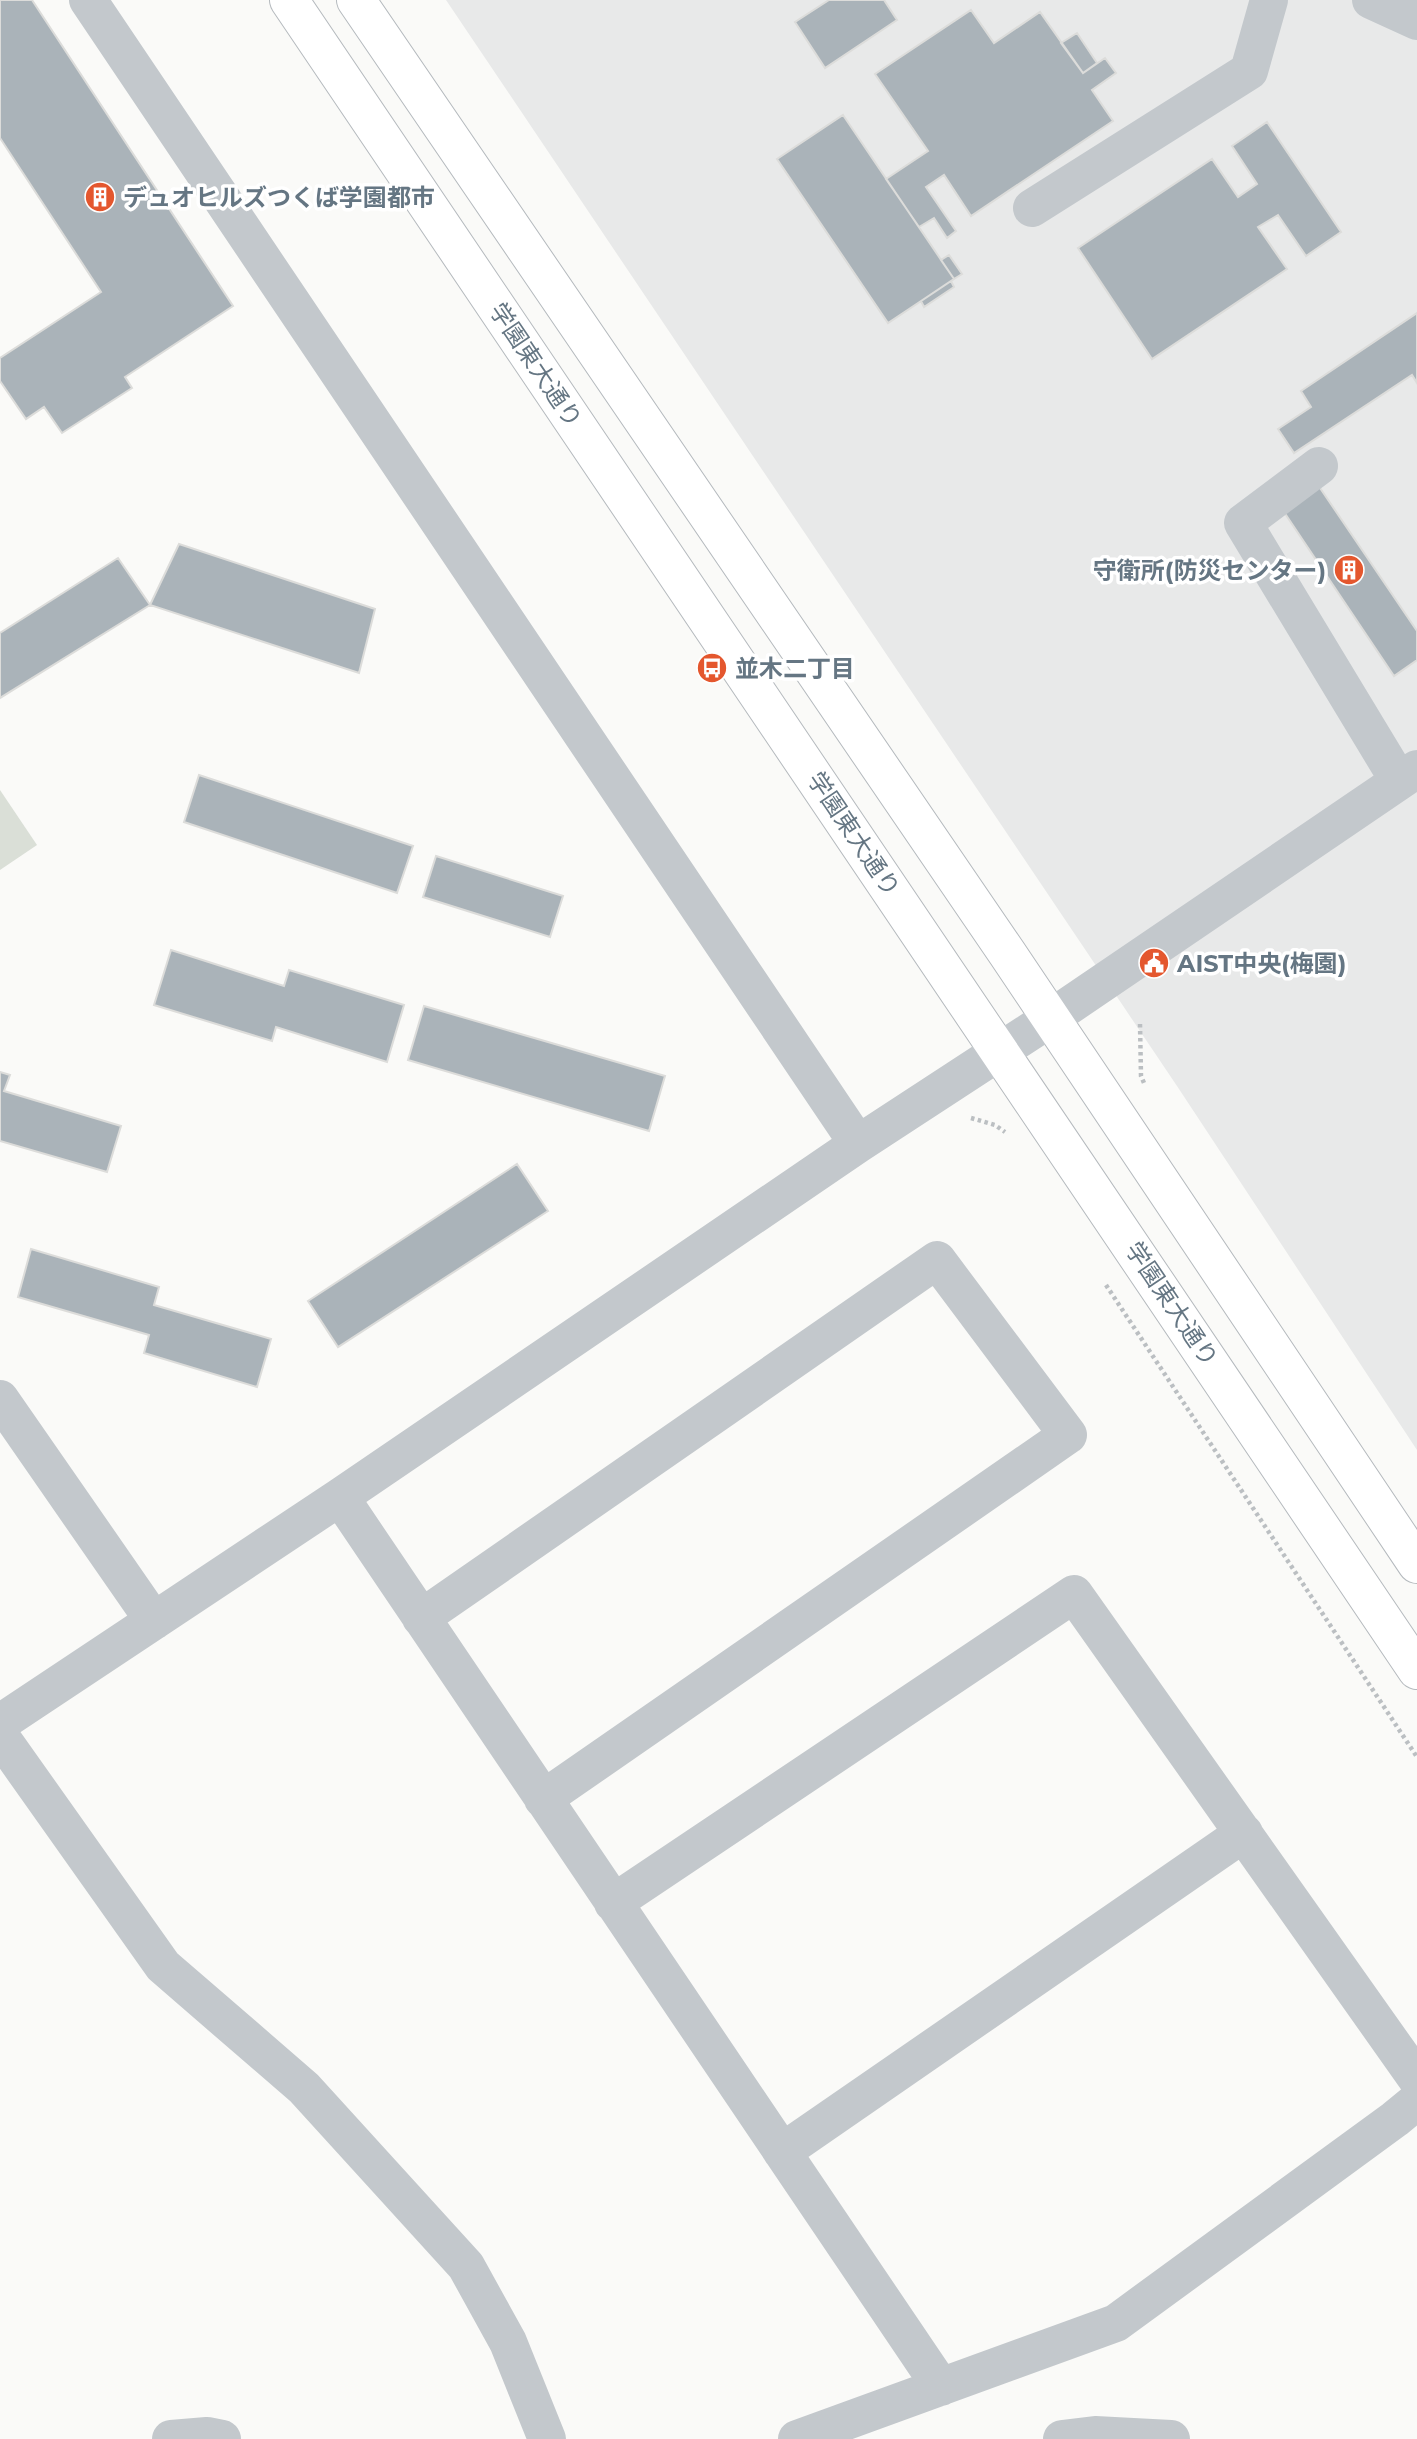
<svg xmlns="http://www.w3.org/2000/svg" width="1417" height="2439" viewBox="0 0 1417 2439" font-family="Montserrat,'Noto Sans JP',sans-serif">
<rect width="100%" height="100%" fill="#fafaf8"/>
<path fill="#e8e9e9" d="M446,0h971v1450l-240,-364z"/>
<path fill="#dadfd7" d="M0,790l37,55 -37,25z"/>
<path fill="#aab3b9" stroke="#dcdcda" stroke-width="2" d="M0,0h32l201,306 -108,71 7,11 -70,45 -18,-26 -18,12 -26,-38v-23l101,-66 -101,-154z
M829,0h55l13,20 -72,48 -30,-46z
M971,10l23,33 46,-31 43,61 22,-15 11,15 -24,17 21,31 -142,95 -27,-41 -18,12 30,44 -9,7 -13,-20 -15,9 -33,-48 42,-28 -53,-77z
M1077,33l20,30 -14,10 -22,-30z
M843,115l111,164 -66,44 -111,-164z
M1267,122l74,110 -35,24 -28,-41 -20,12 29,42 -135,90 -74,-111 134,-89 26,38 19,-13 -25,-38z
M949,255l13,19 -8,5 -13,-19z
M951,281l3,6 -30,20 -3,-6z
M1417,313v70l-5,-8 -118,78 -16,-24 33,-22 -10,-16z
M1318,485l99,146v29l-23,16 -112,-167z
M179,544l196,65 -16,64 -209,-68z
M118,558l32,47 -150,93v-65z
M199,775l214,71 -16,47 -213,-71z
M436,856l127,40 -13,41 -127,-40z
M171,950l113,36 5,-16 115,35 -17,57 -111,-35 -4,14 -118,-36z
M424,1006l241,70 -16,55 -241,-71z
M0,1072l10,3 -6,16 117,35 -14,46 -107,-31z
M517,1164l31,47 -210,136 -30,-46z
M31,1249l128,38 -5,18 117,34 -14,48 -113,-34 5,-18 -131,-38z"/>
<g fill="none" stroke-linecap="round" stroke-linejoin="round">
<g stroke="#b5babe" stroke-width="40">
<path id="major" d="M289,0l1128,1670
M356,0l651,953 410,611"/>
</g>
<path stroke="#bbbfc2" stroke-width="4.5" stroke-dasharray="3.5 3.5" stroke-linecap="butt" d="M1140,1024l1,52 3,7
M971,1118l24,7 10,7
M1106,1285l311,472"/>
<path stroke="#c3c8cc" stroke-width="38" d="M88,0l770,1144
M1371,0l46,21
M1032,208l217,-137 20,-71
M1319,466l-76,57 156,258
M0,1399l154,222
M340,1497l601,890
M421,1618l516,-358 131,175 -525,364
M0,1723l340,-226 518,-353 193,-126 366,-249
M0,1736l163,230 141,122 162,178 42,76 39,97
M613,1903l461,-309 343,485
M782,2152l462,-319
M171,2439l36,-3 15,3
M797,2439l319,-116 279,-204 22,-18
M1062,2439l33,-4 76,4"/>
<use href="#major" stroke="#fff" stroke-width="38"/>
</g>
<defs>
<g id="building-disc" transform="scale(1.575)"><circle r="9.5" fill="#e4572e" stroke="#fff"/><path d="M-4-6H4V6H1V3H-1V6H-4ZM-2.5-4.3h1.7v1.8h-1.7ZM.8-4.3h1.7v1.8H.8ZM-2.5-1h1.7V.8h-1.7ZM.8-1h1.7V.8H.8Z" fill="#fff"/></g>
<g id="bus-disc" transform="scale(1.575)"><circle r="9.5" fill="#e4572e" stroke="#fff"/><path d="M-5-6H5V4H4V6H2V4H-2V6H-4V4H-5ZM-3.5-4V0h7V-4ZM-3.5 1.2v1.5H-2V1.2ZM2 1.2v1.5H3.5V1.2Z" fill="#fff"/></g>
<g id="civic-disc" transform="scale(1.575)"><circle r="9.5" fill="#e4572e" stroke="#fff"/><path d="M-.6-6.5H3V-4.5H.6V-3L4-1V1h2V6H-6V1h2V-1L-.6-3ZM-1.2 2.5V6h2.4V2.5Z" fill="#fff"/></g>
</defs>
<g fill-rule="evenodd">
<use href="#building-disc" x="100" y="197"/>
<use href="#building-disc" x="1349" y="570"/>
<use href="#bus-disc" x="712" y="668"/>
<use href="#civic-disc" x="1154" y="963"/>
</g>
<g text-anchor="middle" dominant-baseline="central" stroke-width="7" stroke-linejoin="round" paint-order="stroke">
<g font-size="24" font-weight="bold" fill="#657683" stroke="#fff" text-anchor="start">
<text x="123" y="197">デュオヒルズつくば学園都市</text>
<text x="1326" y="570" text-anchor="end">守衛所(防災センター)</text>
<text x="735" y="668">並木二丁目</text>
<text x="1177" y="963">AIST中央(梅園)</text>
</g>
<g font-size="24" fill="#657683" stroke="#fff">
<text transform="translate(536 365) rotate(56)">学園東大通り</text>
<text transform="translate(854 834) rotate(56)">学園東大通り</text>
<text transform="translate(1172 1304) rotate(56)">学園東大通り</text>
</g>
</g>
</svg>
